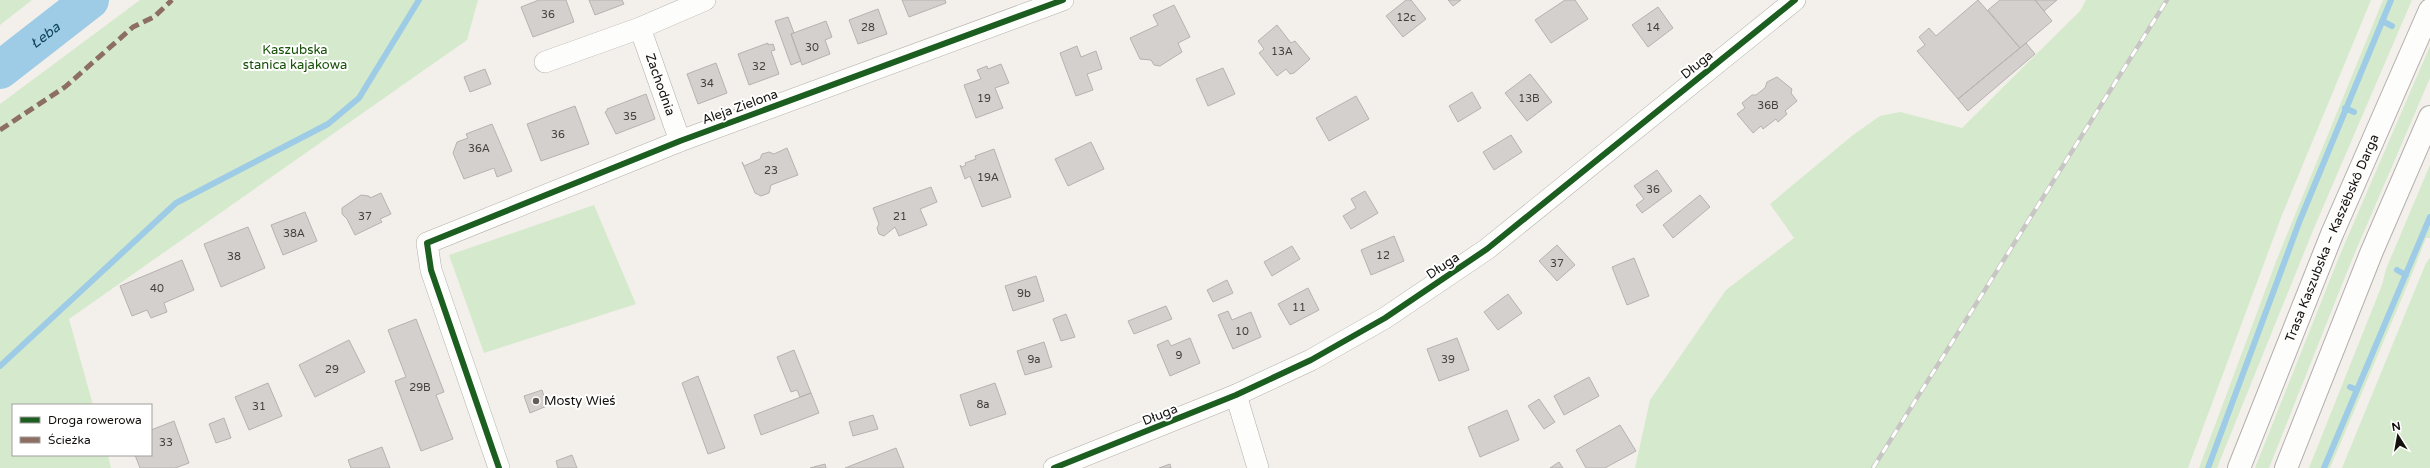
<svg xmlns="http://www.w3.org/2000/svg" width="2430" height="468" viewBox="0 0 2430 468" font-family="'Varela Round',sans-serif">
<rect width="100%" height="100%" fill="#f3efea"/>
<path fill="#d5eacd" d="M0,0h32l-32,25z
M140,0h338l-11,40 -398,279 24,86h-80v50h95l3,13h-111v-364z
M2086,0h285l-89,215 -94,253h-553l15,-68 76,-110 68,-52 -24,-34 83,-69 27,-19 20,-4 62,16 118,-117z
M2383,0h29l-98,228 -97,240h-18l78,-209z
M2430,46v32l-79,184 -82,206h-14l84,-211z
M2430,165v73h-4l-16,41 -80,189h-21l73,-183 4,-16z
M594,205l42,99 -152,49 -35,-98z
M2430,258v210h-88l84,-205z"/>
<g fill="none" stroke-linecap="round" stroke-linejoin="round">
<path stroke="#9ecbe5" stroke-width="6" d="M2382,21l10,5
M2345,108l9,4
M2397,270l9,5
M0,366l176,-163 152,-79 31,-26 60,-98
M2350,387l7,3
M2208,468l92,-248 91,-220
M2324,468l106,-251"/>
<path stroke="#9ecbe5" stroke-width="38" id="s1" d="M0,70l90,-70"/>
</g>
<path fill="#d4d0cd" stroke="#b6b2af" d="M539,0h27l8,22 -41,15 -12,-30z
M589,0h33l2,4 -29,11z
M902,0h43l1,3 -37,14z
M1406,0h5l15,19 -23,18 -17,-21z
M1448,0h13l-8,6z
M1565,0h10l13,19 -37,24 -16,-23z
M1978,0l42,48 -62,51 -41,-48 8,-6 -6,-8 10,-9 7,8z
M2000,0h35l17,21 -32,27 -32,-38z
M2035,0h22l-13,11z
M1174,5l16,32 -12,6 4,9 -22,14 -6,-1 -3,-5 -11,-1 -10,-21 28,-13 -5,-10z
M1658,7l15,21 -25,19 -16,-22z
M878,9l9,25 -29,10 -9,-24z
M788,17l6,16 -3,1 10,27 -10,4 -16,-44z
M826,21l6,16 -7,3 5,14 -28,11 -11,-31z
M1277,25l14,18 4,-2 15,18 -16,14 -4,1 -4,-5 -9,7 -18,-23 5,-4 -6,-8z
M768,43v2l5,-1 2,6 -4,1 8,23 -30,11 -11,-31z
M2026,43l9,11 -67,57 -10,-12z
M1077,46l4,11 15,-6 6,18 -15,5 6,16 -17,6 -16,-43z
M716,63l11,30 -29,11 -11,-30z
M1001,64l8,19 -14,5 8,20 -27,10 -12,-33 17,-6 -4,-9 10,-4 1,3z
M1223,68l12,26 -27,12 -12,-27z
M485,69l6,15 -21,8 -6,-15z
M1530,74l22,28 -25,19 -22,-28z
M1777,77l15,12 -1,4 6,8 -12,10 2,3 -9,8 -2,-3 -13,10 -2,-3 -8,7 -16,-19 8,-6 -3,-5 10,-8h4l9,-7 2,-6z
M1472,92l9,16 -23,14 -9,-16z
M646,94l9,25 -39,15 -11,-22 2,-1v-2z
M1356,96l13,23 -40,22 -13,-23z
M575,106l14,38 -48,17 -14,-37z
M492,124l20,47 -15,6 -3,-9 -30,11 -11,-26 4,-11 11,-4 -2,-4z
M1511,135l11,17 -28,18 -11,-18z
M1091,142l13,27 -36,17 -13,-27z
M787,148l11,27 -27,10 -2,8 -8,3 -6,-3 -13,-31 2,4 16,-7 2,-5 7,-2 5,2z
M994,149l17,48 -29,10 -12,-31 -5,3 -5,-14 2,2 4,-2 -1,-2 11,-4 -1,-3z
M1657,170l15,21 -30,22 -6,-8 8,-6 -10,-13z
M931,187l6,15 -17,7 7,16 -28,11 -4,-9 -11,9 -5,-2 -2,-6 2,-4 -6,-16z
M1365,191l13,22 -27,16 -8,-13 13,-8 -5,-9z
M381,193l10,21 -11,5 2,3 -27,13 -8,-16 -5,-5v-6l19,-13 8,1 1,2z
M1700,195l10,12 -37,31 -10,-13z
M305,212l12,29 -34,14 -12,-30z
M248,227l17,41 -44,19 -17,-43z
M1394,236l10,25 -33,14 -10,-25z
M1557,245l18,20 -18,16 -18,-20z
M1292,246l8,13 -28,17 -8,-14z
M1634,258l15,38 -22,9 -15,-38z
M182,260l12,30 -30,13 3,9 -16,6 -4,-8 -15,6 -12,-30z
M1036,276l8,25 -31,10 -8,-25z
M1227,280l6,13 -20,9 -6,-12z
M1308,288l11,22 -29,15 -12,-21z
M1508,294l14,19 -24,17 -14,-18z
M1166,306l6,13 -38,15 -6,-13z
M1228,311l4,9 19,-8 10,25 -28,12 -15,-34z
M1066,314l9,23 -14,4 -8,-22z
M416,319l28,73 -8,3 17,44 -32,12 -26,-70 11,-4 -18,-47z
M1190,338l10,25 -30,13 -13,-31 11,-5 3,6z
M1457,338l12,32 -30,11 -12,-32z
M349,340l16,32 -50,25 -16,-32z
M1044,342l8,25 -27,8 -8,-24z
M794,350l17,43 -11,4 -3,-7 -6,2 -14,-35z
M698,376l27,72 -17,6 -26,-71z
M1589,377l10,19 -35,19 -10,-19z
M268,383l14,33 -33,14 -14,-33z
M995,383l11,31 -36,12 -10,-31z
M542,390l5,16 -17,7 -6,-17z
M811,393l8,20 -58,22 -7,-20z
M1539,399l16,23 -11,7 -16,-23z
M1507,410l12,30 -39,17 -12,-30z
M873,415l5,14 -25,7 -4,-14z
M224,418l7,20 -15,5 -7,-19z
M174,421l15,42 -14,5h-35l-5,-13h16v-25z
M1620,425l16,26 -31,17h-19l-10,-18z
M382,447l8,21h-39l-3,-8z
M896,448l8,20h-59z
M572,455l5,13h-19l-2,-7z
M1559,462l4,6h-13z
M825,464l1,4h-16z
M1170,464l1,4h-12z"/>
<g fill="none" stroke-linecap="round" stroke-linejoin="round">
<g stroke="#b3afac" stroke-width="22">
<g id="minor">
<path id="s2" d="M640,28l40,113"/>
<path d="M545,62l95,-34 65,-28"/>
<path d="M1236,395l22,73"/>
<path d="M499,468l-68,-198 -4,-27 253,-102 383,-141"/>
<path d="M1054,468l182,-73 75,-35 74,-42 102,-69 308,-249"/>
</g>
</g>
<g stroke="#b3afac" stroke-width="24">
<g id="highway">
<path id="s3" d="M2239,468l93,-234 98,-224"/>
<path d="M2286,468l86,-217 58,-134"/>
</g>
</g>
<use href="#minor" stroke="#fdfdfc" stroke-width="21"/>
<use href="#highway" stroke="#fdfdfc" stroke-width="22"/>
<g stroke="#c8c6c5" stroke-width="4.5">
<path id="rail" d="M1873,468l294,-468"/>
</g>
<use href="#rail" stroke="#fff" stroke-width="3" stroke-dasharray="9" stroke-linecap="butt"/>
<path stroke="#8d6e63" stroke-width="5" stroke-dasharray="10 5" stroke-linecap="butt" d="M0,130l65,-43 68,-60 21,-10 18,-17"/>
<g stroke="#fff" stroke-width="8">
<path id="cycleway" d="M499,468l-68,-198 -4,-27 253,-102 383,-141
M1054,468l182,-73 75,-35 74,-42 102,-69 308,-249"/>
</g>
<use href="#cycleway" stroke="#1b5e20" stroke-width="6"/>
</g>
<circle fill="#615e5a" stroke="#fff" stroke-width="1.5" cx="536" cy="401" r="4"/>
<g text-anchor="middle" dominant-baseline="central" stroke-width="4" stroke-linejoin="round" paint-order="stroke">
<g font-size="11" fill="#43403d">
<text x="548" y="14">36</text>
<text x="1406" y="17">12c</text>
<text x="868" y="27">28</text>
<text x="1653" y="27">14</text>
<text x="812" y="47">30</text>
<text x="1282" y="51">13A</text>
<text x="759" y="66">32</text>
<text x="707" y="83">34</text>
<text x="984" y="98">19</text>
<text x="1529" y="98">13B</text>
<text x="1768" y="105">36B</text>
<text x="630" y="116">35</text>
<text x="558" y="134">36</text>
<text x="479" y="148">36A</text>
<text x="771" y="170">23</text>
<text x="988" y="177">19A</text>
<text x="1653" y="189">36</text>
<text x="365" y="216">37</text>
<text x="900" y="216">21</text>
<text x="294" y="233">38A</text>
<text x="1383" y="255">12</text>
<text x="234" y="256">38</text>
<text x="1557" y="263">37</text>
<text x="157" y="288">40</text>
<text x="1024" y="293">9b</text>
<text x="1299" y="307">11</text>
<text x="1242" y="331">10</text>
<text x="1179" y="355">9</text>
<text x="1034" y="359">9a</text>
<text x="1448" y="359">39</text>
<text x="332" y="369">29</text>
<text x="420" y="387">29B</text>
<text x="983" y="404">8a</text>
<text x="259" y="406">31</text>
<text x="166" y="442">33</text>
</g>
<g font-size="13" fill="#155005" stroke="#fff">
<text x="295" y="50">Kaszubska<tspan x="295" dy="15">stanica kajakowa</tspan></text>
</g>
<g font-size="13" fill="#13100d" stroke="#fff">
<text transform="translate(1697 65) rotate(-39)">Długa</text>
<text stroke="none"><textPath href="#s2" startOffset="60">Zachodnia</textPath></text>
<text transform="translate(740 107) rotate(-20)">Aleja Zielona</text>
<text stroke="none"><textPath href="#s3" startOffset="248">Trasa Kaszubska – Kaszëbskô Darga</textPath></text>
<text transform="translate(1443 266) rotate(-34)">Długa</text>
<text transform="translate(1160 415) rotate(-22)">Długa</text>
</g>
<g font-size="13" fill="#13100d" stroke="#fff" text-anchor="start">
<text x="544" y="401">Mosty Wieś</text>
</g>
<g font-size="14" font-style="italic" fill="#0e445f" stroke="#fff">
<text stroke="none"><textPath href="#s1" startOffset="57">Łeba</textPath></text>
</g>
</g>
<rect x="12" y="404" width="140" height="52" fill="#ffffff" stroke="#a19f9e"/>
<rect x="20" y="417" width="20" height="6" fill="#1b5e20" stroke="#a19f9e"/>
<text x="48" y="424" font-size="12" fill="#13100d">Droga rowerowa</text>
<rect x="20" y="437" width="20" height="6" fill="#8d6e63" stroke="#a19f9e"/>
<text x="48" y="444" font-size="12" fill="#13100d">Ścieżka</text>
<g transform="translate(2398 436) rotate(349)" stroke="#ffffff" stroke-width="3" paint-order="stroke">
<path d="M0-3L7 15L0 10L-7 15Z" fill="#13100d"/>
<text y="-6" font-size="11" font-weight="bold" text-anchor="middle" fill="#13100d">N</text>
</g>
</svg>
